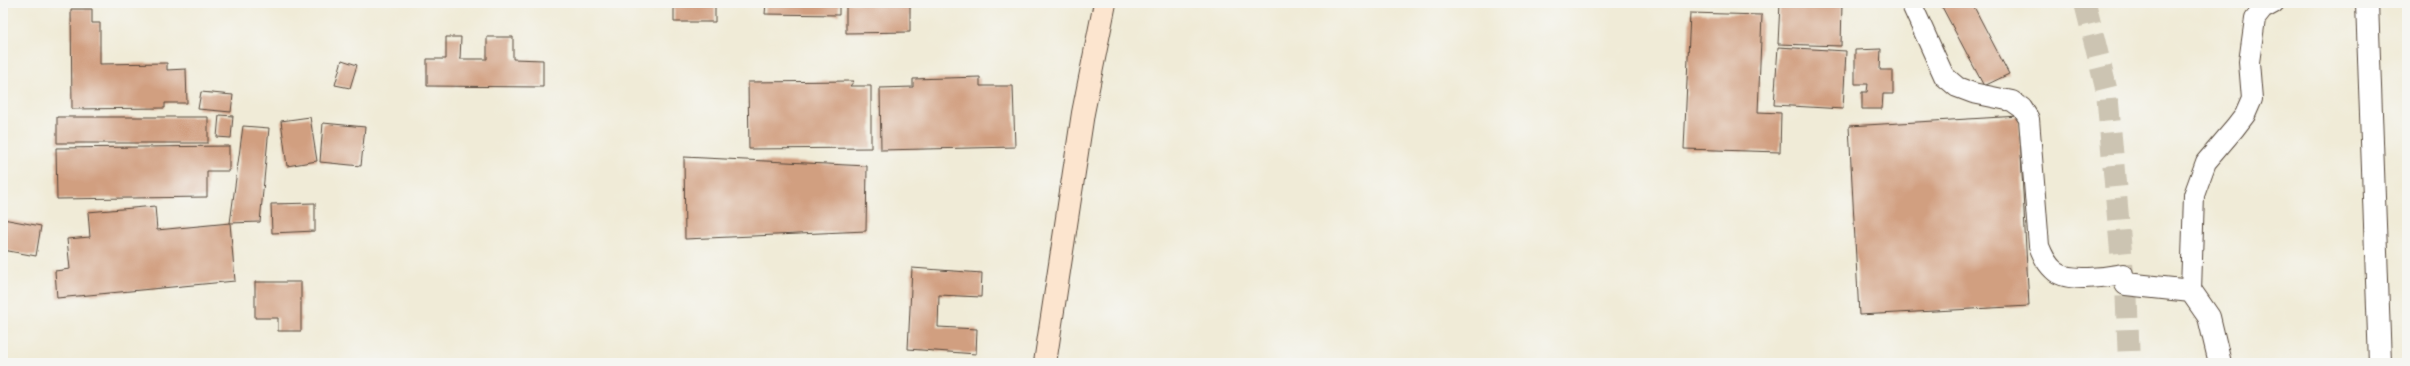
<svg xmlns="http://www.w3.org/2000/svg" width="2410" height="366" viewBox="0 0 2410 366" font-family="'Gentium Book Plus',serif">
<rect width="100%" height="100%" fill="#f6f6f2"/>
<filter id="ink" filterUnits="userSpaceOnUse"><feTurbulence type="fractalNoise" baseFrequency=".025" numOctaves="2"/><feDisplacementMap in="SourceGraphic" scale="8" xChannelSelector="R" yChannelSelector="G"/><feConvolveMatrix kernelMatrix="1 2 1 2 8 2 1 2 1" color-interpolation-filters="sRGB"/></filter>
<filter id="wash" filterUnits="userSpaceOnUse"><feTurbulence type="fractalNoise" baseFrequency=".012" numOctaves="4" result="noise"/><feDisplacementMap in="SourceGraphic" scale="16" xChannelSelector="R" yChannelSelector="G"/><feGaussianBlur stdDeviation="0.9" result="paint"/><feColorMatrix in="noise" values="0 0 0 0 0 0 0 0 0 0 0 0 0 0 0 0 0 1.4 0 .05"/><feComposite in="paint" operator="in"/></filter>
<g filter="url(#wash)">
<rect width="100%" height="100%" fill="#f0ebd7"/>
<g id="blocks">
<path fill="#d19f80" d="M674,3h41v19h-41z
M766,3h73v12l-74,-1z
M846,3h64v29l-64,1z
M1780,3h62l-1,43 -63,-2z
M1940,3h32l37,71 -25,12z
M71,9h21v14h8v41l67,-1v7l19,-1 1,34h-22v5l-93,1z
M1690,13l72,2 -4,97 23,1 -1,39 -96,-3z
M446,37h15l-1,22h27v-22h26v22l30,1v27l-116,-1v-27h19z
M1778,47l68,4 -3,58 -69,-4z
M1881,49l-1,21h13v24h-10l-1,15h-20v-17h5l1,-8h-13v-34z
M342,60l15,5 -7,23 -15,-3z
M980,77v9h33l2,61 -134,3 -1,-62 33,-1v-8z
M854,81l-4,5h21v62l-122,1 -1,-67z
M201,92l32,3 -2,17 -33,-3z
M219,115l14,1 -2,22 -14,-1z
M2019,116l10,190 -170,9 -10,-189z
M57,117h151v26h-151z
M310,117l7,44 -30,5 -6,-45z
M323,123l42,4 -4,39 -41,-4z
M243,126l26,2 -9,94 -30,1z
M229,146v25h-22v26l-150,2 -1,-51z
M684,157l183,9 -1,65 -181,8z
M315,203v28l-43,2 -1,-29z
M155,206l2,24 73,-7 5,58 -178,17 -2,-27 15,-2 -3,-30 23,-2 -2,-25z
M3,219l38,7 -5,30 -33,-6z
M912,268l70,5 -1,24 -42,-2 -1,32 39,2 -1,25 -68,-5z
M255,282h46v49h-23v-13h-23z"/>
</g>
</g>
<g filter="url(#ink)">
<use href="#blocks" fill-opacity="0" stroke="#56473a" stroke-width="1"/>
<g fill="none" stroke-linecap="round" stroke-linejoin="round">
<path stroke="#ccc4b2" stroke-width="22" stroke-dasharray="22 11" stroke-linecap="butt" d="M2085,3l22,89 16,182 3,10 3,79"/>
<g stroke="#56473a" stroke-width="22">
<path id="lane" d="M1911,3l33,73 13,11 16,6 39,8 10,7 7,11 10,127c4,10 8,19 17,26 13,10 51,5 67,2
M2191,291l3,-96 12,-33 29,-34 10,-13 7,-16 -3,-37 6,-43 8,-10 11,-6"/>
</g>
<g stroke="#56473a" stroke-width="24">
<path id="street" d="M2367,3l13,360
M2126,284l65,7 18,26 11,46"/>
</g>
<g stroke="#56473a" stroke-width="24">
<path id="secondary" d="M1045,363l38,-250 22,-110"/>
</g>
<use href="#lane" stroke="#fff" stroke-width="20"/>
<use href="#street" stroke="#fff" stroke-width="22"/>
<use href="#secondary" stroke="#fce5cf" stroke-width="22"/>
</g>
</g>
<rect width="2410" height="366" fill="none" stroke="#f6f6f2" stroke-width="16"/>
</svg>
